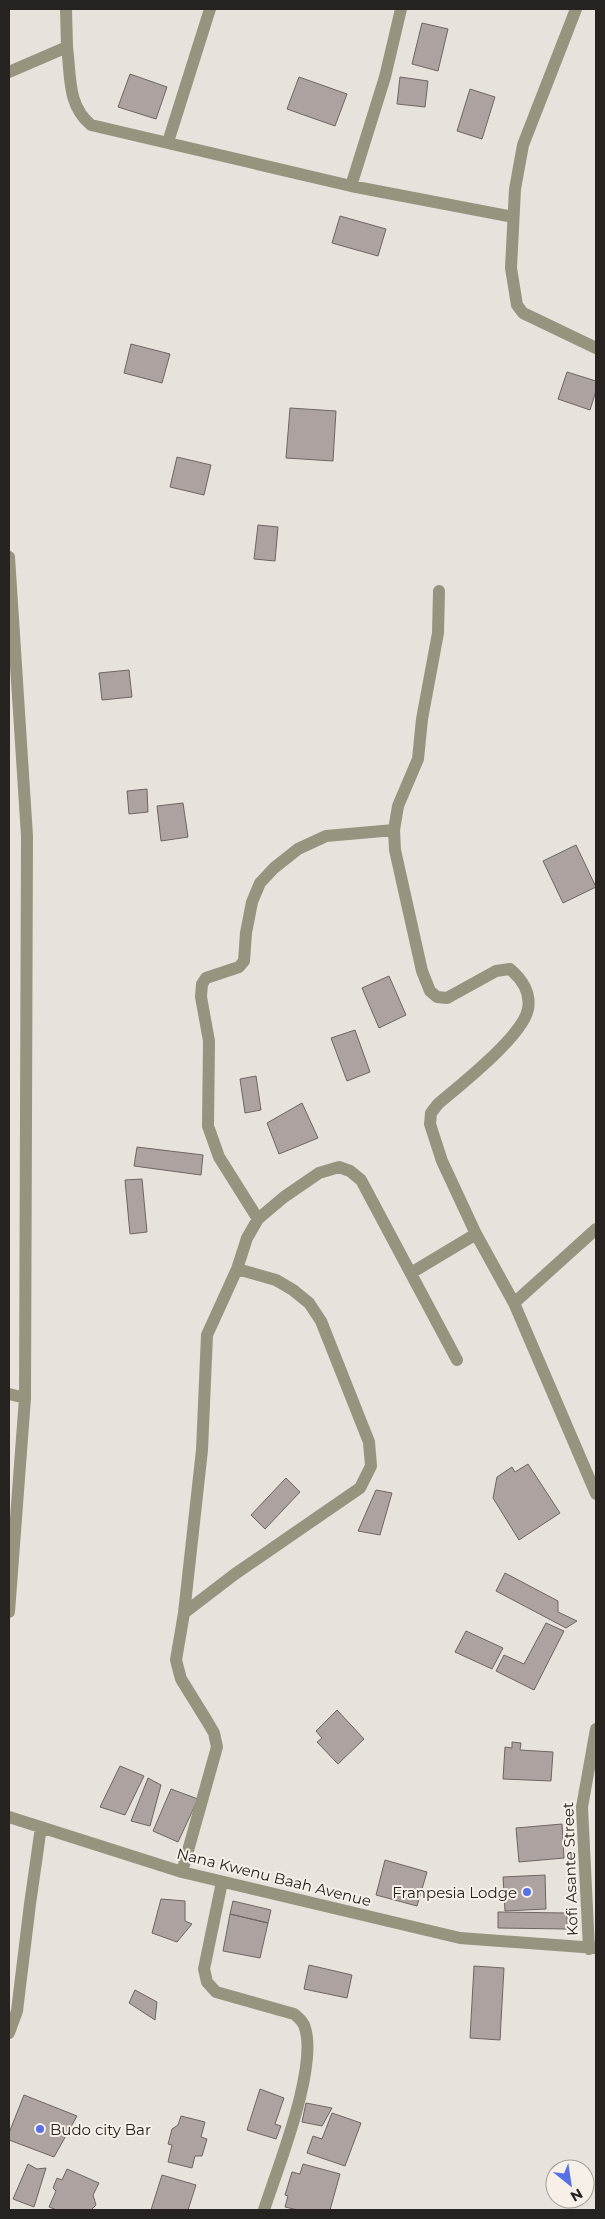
<svg xmlns="http://www.w3.org/2000/svg" width="605" height="2219" viewBox="0 0 605 2219" font-family="Montserrat,sans-serif">
<rect width="100%" height="100%" fill="#e8e2dc"/>
<path fill="#aca3a1" stroke="#6d6562" d="M422,23l26,6 -10,42 -26,-7z
M130,74l37,13 -11,32 -38,-12z
M299,77l48,17 -12,32 -48,-17z
M400,77l28,4 -3,26 -28,-3z
M470,89l25,8 -13,42 -25,-8z
M340,216l46,13 -8,27 -46,-13z
M131,344l39,10 -8,29 -38,-10z
M567,372l29,9v10l-6,19 -32,-11z
M290,408l46,3 -3,50 -47,-3z
M177,457l34,8 -7,30 -34,-8z
M258,525l20,2 -3,34 -21,-2z
M129,670l3,27 -30,3 -3,-27z
M147,789l1,23 -19,2 -2,-23z
M183,803l5,34 -27,4 -4,-35z
M576,845l20,42 -33,16 -20,-42z
M389,976l17,39 -27,13 -17,-40z
M355,1030l15,42 -23,9 -16,-43z
M256,1076l5,34 -16,3 -5,-34z
M302,1103l16,35 -39,16 -12,-31z
M137,1147l66,8 -2,20 -67,-9z
M142,1179l5,53 -17,2 -5,-54z
M528,1464l32,49 -41,27 -26,-42 4,-21 15,-10 3,5z
M286,1478l14,14 -35,37 -14,-14z
M376,1490l16,3 -12,42 -22,-4z
M505,1573l53,28v11l19,9 -11,7 -70,-37z
M546,1623l18,8 -30,59 -38,-19 8,-16 20,9z
M466,1631l37,17 -11,21 -37,-17z
M337,1710l27,29 -26,25 -21,-22 5,-4 -6,-7z
M512,1742l9,1 -1,7 33,2 -2,29 -48,-2 2,-32 7,1z
M120,1766l24,10 -19,39 -25,-8z
M148,1778l13,7 -11,41 -19,-5z
M171,1789l27,10 -20,43 -25,-11z
M562,1824l2,34 -45,4 -3,-34z
M385,1860l42,12 -10,34 -41,-11z
M545,1875l1,34 -41,2 -2,-34z
M161,1899l24,2v20l7,3 -15,18 -25,-9z
M233,1901l38,9 -3,13 -38,-9z
M498,1912l69,1v16l-69,-1z
M230,1914l38,9 -8,35 -37,-7z
M309,1965l43,10 -5,23 -43,-9z
M474,1966l30,2 -4,72 -30,-2z
M135,1990l22,12 -2,18 -26,-17z
M260,2089l24,9 -9,26 6,2 -5,13 -29,-9z
M24,2095l53,21 -23,41 -45,-17v-7z
M306,2103l26,5 -10,18 -20,-4z
M332,2113l29,10 -16,43 -38,-13 6,-17 9,3z
M181,2116l24,6 -4,15 6,2 -5,17h-7l-3,12 -24,-6 4,-17 -4,-1 4,-15 6,-4z
M28,2164l9,5 9,-1 -12,39 -21,-8z
M303,2164l37,10 -10,36h-32l-13,-3 3,-11 -3,-1 7,-23 8,2z
M67,2169l32,14 -6,12 3,10 -5,5h-34l-8,-3 7,-16 -3,-3 4,-10 5,2z
M162,2175l34,10 -8,25h-37z"/>
<g fill="none" stroke-linecap="round" stroke-linejoin="round">
<path stroke="#96937e" stroke-width="12" d="M576,9l-53,136 -8,44 -4,79 6,37 6,8 73,35
M67,47c4,30 0,58 24,78l260,61 162,31
M9,72l58,-25 -1,-38
M168,142l42,-133
M351,186l34,-109 16,-68
M9,557l18,279 -2,562 -16,214
M439,591l-1,42 -16,86 -4,40 -20,47 -4,24 1,20 27,121 8,20 7,6 10,1 49,-27 14,-2c12,10 21,24 18,40 -5,27 -68,76 -90,95l-7,9 -1,11 12,37 34,73 38,69 82,191
M258,1219l-39,-62 -11,-31 1,-85 -8,-44 1,-13 4,-6 33,-11 5,-6 2,-28 6,-31 8,-19 14,-15 24,-19 28,-13 68,-6
M411,1273l65,-39
M514,1303l82,-74
M9,1394l16,4
M184,1613l51,-39 125,-86 11,-22 -2,-24 -48,-121 -12,-18 -16,-13 -17,-10 -39,-11
M9,1817l173,55 278,66 136,10
M182,1872l35,-125 -3,-14 -7,-12 -26,-42 -5,-19 8,-47 18,-163 5,-115 30,-66 10,-31 11,-19 26,-22 35,-24 20,-6 11,4 11,9 96,180
M222,1882l-18,87 3,13 9,10 78,22c4,3 8,7 10,11 16,39 -27,144 -40,185
M589,1949l-7,-142 14,-78
M9,2033l8,-22 13,-107 11,-77"/>
</g>
<g fill="#5870e6" stroke="#f6f0e9" stroke-width="2">
<circle cx="527" cy="1892" r="5"/>
<circle cx="40" cy="2129" r="5"/>
</g>
<g text-anchor="middle" dominant-baseline="central" stroke-width="4" stroke-linejoin="round" paint-order="stroke">
<g font-size="15" fill="#252220" stroke="#f6f0e9">
<text transform="translate(570 1869) rotate(-92)">Kofi Asante Street</text>
<text transform="translate(274 1877) rotate(14)">Nana Kwenu Baah Avenue</text>
</g>
<g font-size="15" fill="#252220" stroke="#f6f0e9" text-anchor="end">
<text x="517" y="1892">Franpesia Lodge</text>
<text x="50" y="2129" text-anchor="start">Budo city Bar</text>
</g>
</g>
<rect width="605" height="2219" fill="none" stroke="#252220" stroke-width="20"/>
<g transform="translate(570 2184) rotate(150)"><circle r="24" fill="#f6f0e9" stroke="#a29e99"/>
<path d="M0-4L9 19L0 12L-9 19Z" fill="#5870e6"/>
<text y="-8" font-size="14" font-weight="bold" text-anchor="middle" fill="#252220">N</text>
</g>
</svg>
